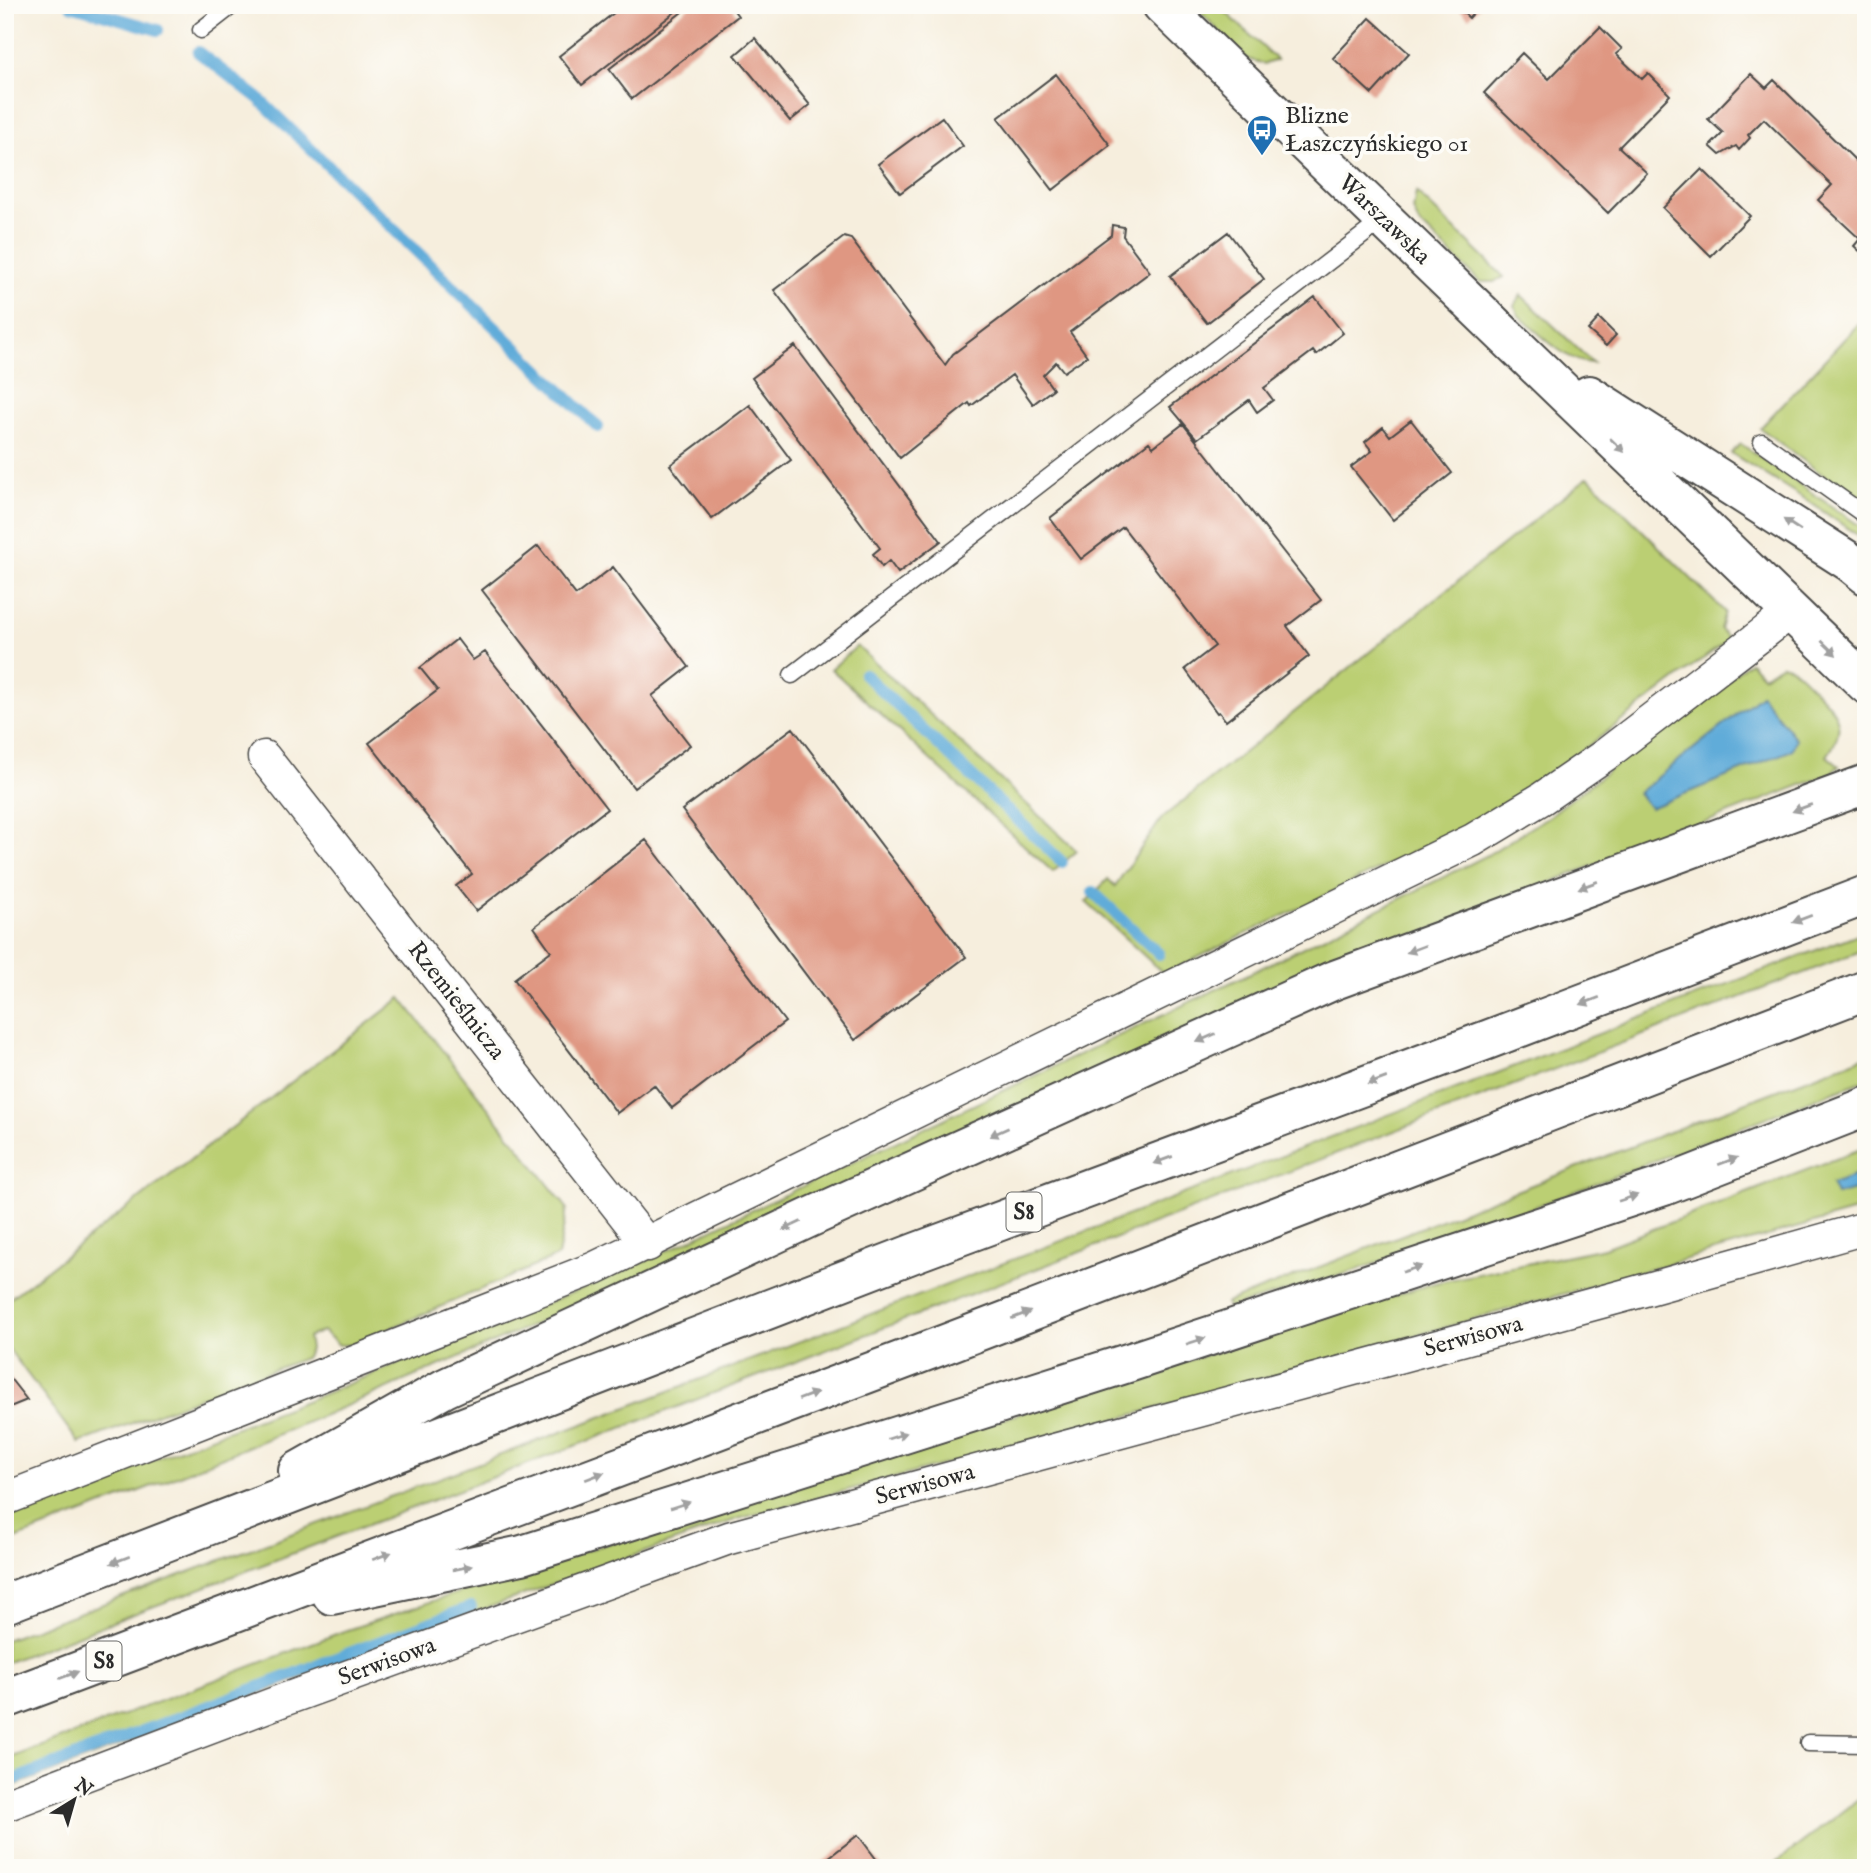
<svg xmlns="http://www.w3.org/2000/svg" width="1871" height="1873" viewBox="0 0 1871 1873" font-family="'IM FELL English',serif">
<rect width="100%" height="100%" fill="#fdfcf7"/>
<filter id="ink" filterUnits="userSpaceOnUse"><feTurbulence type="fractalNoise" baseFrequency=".0143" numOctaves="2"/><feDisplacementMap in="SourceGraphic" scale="14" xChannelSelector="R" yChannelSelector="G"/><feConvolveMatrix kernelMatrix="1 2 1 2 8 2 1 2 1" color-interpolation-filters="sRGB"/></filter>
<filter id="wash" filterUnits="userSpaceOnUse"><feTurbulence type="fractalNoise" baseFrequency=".00686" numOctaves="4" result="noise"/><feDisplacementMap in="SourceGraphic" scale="28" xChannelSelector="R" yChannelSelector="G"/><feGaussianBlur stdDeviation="1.57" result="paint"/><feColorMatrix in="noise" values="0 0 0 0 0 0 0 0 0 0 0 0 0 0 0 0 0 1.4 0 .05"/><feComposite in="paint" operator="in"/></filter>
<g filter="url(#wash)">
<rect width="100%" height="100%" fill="#f6eedd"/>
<path fill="#bbcf73" stroke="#737d4f" stroke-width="2" d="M1193,5h25l59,55 -12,4 -18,-5z
M1416,192l88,85 -10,5h-14l-62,-60 -5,-12z
M1521,295l72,68c-26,1 -55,-31 -75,-48l-3,-10z
M1866,316v191l-106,-79z
M1741,444l125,86v11l-61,-42 -74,-46z
M1588,477l137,135 -5,17 9,10 -184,140 -84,50 -297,145 -78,-72 22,-23 7,7 47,-68z
M857,646l220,205 -24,21 -222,-203z
M1750,662l13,14 19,-12 7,2c9,6 17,15 25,23 23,23 35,37 13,67l12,10 -9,8 -377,146 -827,365 -294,127 -172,71 -155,60v-27l321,-123 294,-120 639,-304 227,-113 63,-40z
M1866,931v18l-1076,415 -785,299v-23c623,-229 1241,-471 1861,-709z
M401,998l166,210 -9,48 -206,89h-13l-16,-14 -15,6 2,12 -5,9 -226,85 -74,-99v-42z
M1866,1056v24l-41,15 -363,140 -133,44 -100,29 -3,-5z
M1866,1147v61l-663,188 -465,123 -229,81 -504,189v-29l339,-129 199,-67 891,-281 170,-35z
M1866,1794v74h-97z"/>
<path fill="#60acd9" stroke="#466c82" stroke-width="2" d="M1761,695l35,44 -4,11 -142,58 -12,-15z
M1866,1172v15l-30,8 -5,-11z"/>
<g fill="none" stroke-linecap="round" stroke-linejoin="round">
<path stroke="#60acd9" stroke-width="12" d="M71,5l87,25
M198,52l60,46 340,329
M864,674l198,188
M1093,892l66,62
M5,1783l466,-176"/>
</g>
<g id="blocks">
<path fill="#df9782" d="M624,5h60l-102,80 -23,-29z
M691,5h39l8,11 -106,83 -23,-30z
M1455,5h26l-12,13z
M1370,18l39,35 -37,41 -39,-36z
M1600,27l22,22 -6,5 26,25 6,-6 22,22 -51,52 28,26 -39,40 -124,-120 38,-40 27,26z
M755,38l55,67 -20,16 -55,-66z
M1056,74l54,71 -57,45 -55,-72z
M1751,74l15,14 8,-8 82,81 10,-11v107l-12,-11 6,-7 -42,-39 14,-15 -68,-66 -16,16 2,3 -11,12 -3,-4 -16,9 -10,-9 13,-13 -15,-14z
M942,117l21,29 -63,47 -22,-29z
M1702,169l48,47 -39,40 -48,-48z
M1112,225l12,2 -1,9 27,36 -80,60 17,24 -23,16 -8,-10 -13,13 10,14 -20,15 -21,-29 -41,31 -2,-3 -69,55 -126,-168 70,-53 7,2 94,126 8,-11 158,-119z
M1228,232l36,47 -57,44 -37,-47z
M1315,297l28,36 -27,22 -3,-4 -49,37 9,12 -16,12 -8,-12 -52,39 -27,-32z
M1599,318l17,17 -10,11 -18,-16z
M795,346l146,195 -43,32 -9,-12 -7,6 -9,-13 7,-6 -128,-170z
M750,405l41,55 -79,59 -42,-54z
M1411,420l41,53 -59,47 -42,-53 21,-16 -7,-9 18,-15 7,9z
M1183,424l138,176 -34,26 22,30 -83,65 -7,-9 -2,1 -32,-44 30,-23 -92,-119 -42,32 -31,-41 99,-76 4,5z
M538,546l38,49 37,-28 76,100 -37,29 38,49 -56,43 -152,-198z
M457,639l16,21 12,-8 122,157 -131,102 -20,-25 16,-12 -103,-131 69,-53 -18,-22z
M793,728l173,229 -111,83 -173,-230z
M646,840l139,182 -113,86 -18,-23 -37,28 -103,-134 37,-28 -17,-24z
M5,1372l22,28 -22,9z
M858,1835l25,33h-68z"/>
</g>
</g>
<g filter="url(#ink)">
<use href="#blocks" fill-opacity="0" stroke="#494846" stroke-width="2"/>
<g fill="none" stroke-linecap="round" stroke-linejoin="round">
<g stroke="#494846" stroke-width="19">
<path id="lane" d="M201,30l32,-25
M1762,442l104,74
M792,675l592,-456
M1808,1743l58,1"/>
</g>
<g stroke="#494846" stroke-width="35">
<path id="street" d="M264,757l384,488
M5,1499l590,-231 878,-428 68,-41 64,-44 186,-143
M5,1805l281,-106 443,-161 894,-242 243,-68"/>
</g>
<g stroke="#494846" stroke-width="42">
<path id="secondary" d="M1162,5l704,679
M1589,395l261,167 16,13"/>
</g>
<g stroke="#494846" stroke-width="42">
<path id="highway" d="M298,1471l147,-83 364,-170 523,-237 534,-197
M332,1595l190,-40 609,-193 533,-176 202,-79
M5,1604l912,-352 570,-212 379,-145
M5,1699l943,-356 918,-353"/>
</g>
<use href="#lane" stroke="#fff" stroke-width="16"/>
<use href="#street" stroke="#fff" stroke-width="32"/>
<use href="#secondary" stroke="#fff" stroke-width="38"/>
<use href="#highway" stroke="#fff" stroke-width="38"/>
</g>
<defs><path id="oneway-solid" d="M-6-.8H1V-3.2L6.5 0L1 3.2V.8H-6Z" transform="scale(1.75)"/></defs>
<g fill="#a0a0a0">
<use href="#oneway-solid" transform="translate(1617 445) rotate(44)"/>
<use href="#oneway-solid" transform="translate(1792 525) rotate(-147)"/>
<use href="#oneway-solid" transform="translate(1829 648) rotate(44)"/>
<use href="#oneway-solid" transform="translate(1802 808) rotate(160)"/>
<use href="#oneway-solid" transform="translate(1588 885) rotate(160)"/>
<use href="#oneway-solid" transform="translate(1802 919) rotate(159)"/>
<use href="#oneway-solid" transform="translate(1416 949) rotate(159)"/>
<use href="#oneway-solid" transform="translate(1590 1001) rotate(159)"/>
<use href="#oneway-solid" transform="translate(1206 1038) rotate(156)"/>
<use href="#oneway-solid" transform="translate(1377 1081) rotate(160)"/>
<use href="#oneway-solid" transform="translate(999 1132) rotate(156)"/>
<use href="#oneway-solid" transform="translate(1163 1160) rotate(160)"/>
<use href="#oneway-solid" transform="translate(1728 1161) rotate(-21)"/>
<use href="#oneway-solid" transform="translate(1628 1198) rotate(-18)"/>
<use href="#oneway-solid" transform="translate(792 1226) rotate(155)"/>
<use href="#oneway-solid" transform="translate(1412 1269) rotate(-18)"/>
<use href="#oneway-solid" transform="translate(1021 1315) rotate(-21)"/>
<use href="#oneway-solid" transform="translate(1196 1341) rotate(-18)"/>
<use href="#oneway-solid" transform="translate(808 1396) rotate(-21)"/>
<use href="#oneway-solid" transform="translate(897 1436) rotate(-18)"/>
<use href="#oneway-solid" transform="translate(595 1476) rotate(-21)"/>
<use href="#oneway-solid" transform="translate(680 1505) rotate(-18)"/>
<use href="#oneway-solid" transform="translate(382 1556) rotate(-21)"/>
<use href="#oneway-solid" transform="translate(120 1560) rotate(159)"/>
<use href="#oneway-solid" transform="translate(462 1568) rotate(-12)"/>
<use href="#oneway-solid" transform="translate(69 1675) rotate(-21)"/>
</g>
</g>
<defs>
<g id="bus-pin" transform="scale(1.575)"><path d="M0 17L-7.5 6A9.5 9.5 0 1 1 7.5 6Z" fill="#1f6fb2" stroke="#fdfcf7"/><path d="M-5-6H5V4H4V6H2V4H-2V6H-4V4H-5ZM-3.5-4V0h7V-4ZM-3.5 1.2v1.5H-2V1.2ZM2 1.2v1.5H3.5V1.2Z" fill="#fff"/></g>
</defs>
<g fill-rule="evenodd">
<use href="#bus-pin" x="1262" y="130"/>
</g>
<g text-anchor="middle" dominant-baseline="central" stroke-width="7" stroke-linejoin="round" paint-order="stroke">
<g fill="#fdfcf7" stroke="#6a6a68" stroke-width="2">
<rect x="1006.5" y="1192.5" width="35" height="39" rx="5"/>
<rect x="86.5" y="1641.5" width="35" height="39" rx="5"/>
</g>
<g font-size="23" font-weight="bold" fill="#2b2b2b">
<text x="1024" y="1212">S8</text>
<text x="104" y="1661">S8</text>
</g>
<g font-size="24" fill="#2b2b2b" stroke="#fdfcf7" text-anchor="start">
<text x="1285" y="116">Blizne<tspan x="1285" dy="28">Łaszczyńskiego 01</tspan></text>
</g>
<g font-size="24" fill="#2b2b2b" stroke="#fdfcf7">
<text transform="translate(1384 220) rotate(44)">Warszawska</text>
<text transform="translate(456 1001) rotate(52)">Rzemieślnicza</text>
<text transform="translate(1473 1337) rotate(-15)">Serwisowa</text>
<text transform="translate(925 1485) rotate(-15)">Serwisowa</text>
<text transform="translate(387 1662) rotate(-20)">Serwisowa</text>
</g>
</g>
<rect width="1871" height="1873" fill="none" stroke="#fdfcf7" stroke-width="28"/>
<g transform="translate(74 1800) rotate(37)" stroke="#fdfcf7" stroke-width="5" paint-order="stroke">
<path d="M0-5L12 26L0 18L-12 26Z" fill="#2b2b2b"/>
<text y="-10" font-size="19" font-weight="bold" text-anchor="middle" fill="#2b2b2b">N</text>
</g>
</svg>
